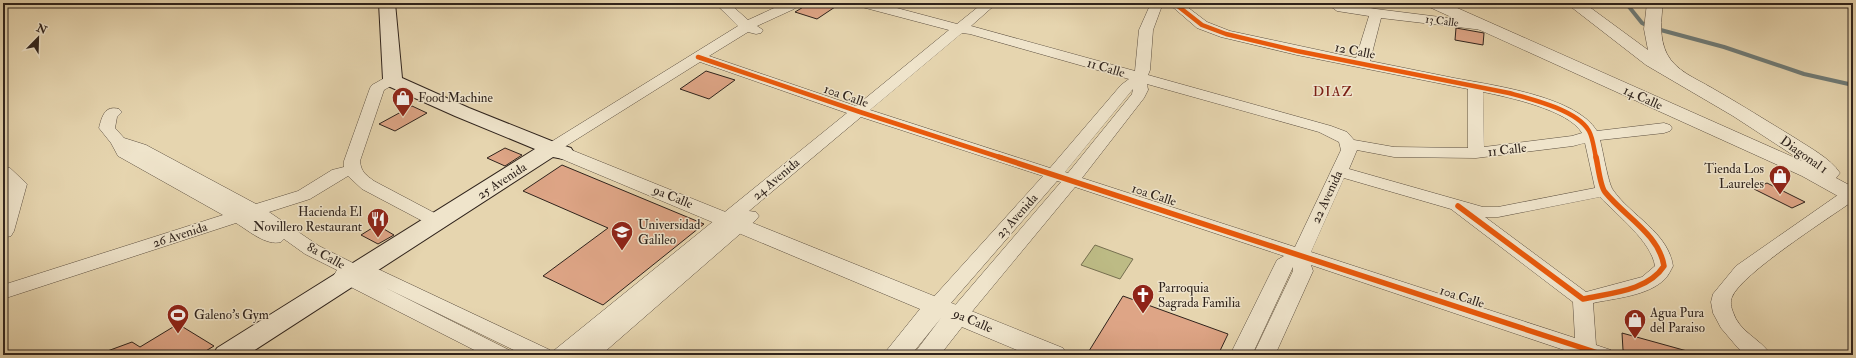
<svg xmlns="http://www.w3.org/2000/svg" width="1856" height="358" viewBox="0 0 1856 358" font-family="'IM FELL Double Pica',serif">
<rect width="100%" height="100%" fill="#e6d5af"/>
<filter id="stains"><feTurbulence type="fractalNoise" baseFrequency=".005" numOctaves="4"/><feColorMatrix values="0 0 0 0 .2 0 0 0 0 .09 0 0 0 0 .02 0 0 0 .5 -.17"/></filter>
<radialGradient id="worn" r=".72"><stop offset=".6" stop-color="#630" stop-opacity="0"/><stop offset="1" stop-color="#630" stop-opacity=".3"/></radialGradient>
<path fill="#bdbb85" stroke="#766f50" d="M1095,245l38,14 -13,20 -39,-14z"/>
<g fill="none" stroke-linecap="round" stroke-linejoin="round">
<path stroke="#6f7b77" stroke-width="4" d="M1626,3l16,20 8,4
M1657,29l67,18 80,27 49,11"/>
</g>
<path fill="#dea586" stroke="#2f231c" d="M810,3h31l-24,16 -22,-7z
M1456,28l28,5 -1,12 -28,-5z
M706,71l29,9 -26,19 -29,-10z
M412,106l15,7 -32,18 -16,-7z
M505,148l17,7 -17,11 -18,-8z
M562,165l142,59 -101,81 -60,-29 65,-48 -85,-37z
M1767,183l38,19 -13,6 -38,-19z
M377,225l17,10 -16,9 -17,-9z
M1123,296l105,38 -10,21h-118l-11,-4z
M178,324l36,22 -15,9h-97v-2l30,-11 8,5z
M1622,333l65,18v4h-47l-17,-5z"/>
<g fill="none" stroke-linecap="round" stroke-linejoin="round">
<g stroke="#5d5041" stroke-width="1">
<path id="minor" d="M715,3h14l19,17 37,-17h16l-7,6 -37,17 6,4 -2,3 -5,1 -8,-2 -39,24 147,50 93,-76 -91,-24 -1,-3h21l79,21 26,-21h14l-26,23 164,45 4,-41 12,-27h12l-10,27 -3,40 -2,5 183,51 16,6 7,8 40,7 74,1v-59l-171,-34 -76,-18 -24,-9 -29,-25h14l25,19 23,9 126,27 13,-42 -32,-5 -11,-8h16l34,6 112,14 2,3 -2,3 -5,1 -102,-12 -11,43c28,6 56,11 84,17 37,7 122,18 143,53l67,-8 6,2 2,3 -2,3 -6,2 -64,7c3,11 8,43 13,50 18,26 55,42 60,76 -2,4 -5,10 -8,13 -17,17 -49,19 -72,24l3,42 15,5 4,5h-36l-268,-90 2,6 -38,84h-22l40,-84v-4l-41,88h-22l45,-91 2,-4 7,-4 -209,-69 -110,133 -7,2 -7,-2 -3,-5 3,-5 110,-128 -4,-1 -113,130 -7,2 -7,-2 -3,-5 3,-5 113,-125 -182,-59 -112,94 7,1 3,4 -3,4 -155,135h-25l2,-2 -3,2h-51l-138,-67 123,62 4,5h-29l-147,-75 -3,-5 3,-5 -32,-16 -21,-15 -3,3c-15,4 -32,-11 -45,-19l-233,76v-14l220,-70 -105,-59 -7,-13 -12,-15c3,-12 6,-23 20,-19l3,3 -5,5 -2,11 9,10 22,7 110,59 42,-13 34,-21 12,-3v-6l26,-73 2,-3 16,-9h10l2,3 -2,3 -14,8 -24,71c1,11 6,14 14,20l70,37 3,4 -3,4 -6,2 -6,-2 -70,-37 -14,-13 -38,23 -41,13 50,34 42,21 19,3 170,80 2,2 295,-239 -147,-51 -142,89 -6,2 -6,-2 -2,-3 2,-3 192,-119zM962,33l8,1 159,45 -8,6 -71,83 -180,-58zM1147,84l172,48 20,10 2,8 -46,97 -213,-69 62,-80 4,-8zM1133,89l-1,5 -64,79 -3,-1zM1483,92c25,5 86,18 99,41l-10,3 -88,11zM1585,143l10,45 -97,19h-15l-134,-38 8,-19 37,7 82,1 97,-12zM1344,178l107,31 122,93 2,36 -264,-86zM1600,197c17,18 51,44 55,69l-13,11 -56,15 -101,-75h13z
M1851,189h2v12c-24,17 -112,73 -121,96 -2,5 -1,10 1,15 6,20 28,27 38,43h-25l-8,-7 -17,-20 -8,-15 -2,-11 2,-8 23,-28 109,-76z"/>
</g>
<g stroke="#5d5041" stroke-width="1">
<path id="tertiary" d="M1425,3h21l356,158 -69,-45 -87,-51 -80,-62h18l64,47 -4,-21 3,-26h16c-2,17 -4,35 4,51 9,17 28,24 45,34 28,16 55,33 83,50 15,10 35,20 45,35l-4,5 17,9v14l-8,-1 -43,-24 -375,-170z
M564,147l499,201 4,7h-38l-67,-28 -22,28h-27l28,-37 -30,37h-28l37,-46 -363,-152 -3,-4 3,-4z
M3,166l7,2 17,16 -13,47 -3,5 -8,2v-46l2,-7 -2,-2z"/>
</g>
<g stroke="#2f231c" stroke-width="2">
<path id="secondary" d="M379,3h16l7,75 67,30 90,36 12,4 3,5 -3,5 -8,1 -10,-2 -306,198h-34l4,-7 318,-199 -80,-33 -67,-30 -5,-7z"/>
</g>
<use href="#minor" fill="#efe4cb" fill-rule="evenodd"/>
<use href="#tertiary" fill="#efe4cb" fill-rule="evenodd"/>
<use href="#secondary" fill="#efe4cb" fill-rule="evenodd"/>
<g stroke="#efe4cb" stroke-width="6">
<path id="cycleway-far1" d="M1174,3l28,22 24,9 71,17 212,42c22,6 68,17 80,38 4,7 5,18 7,27
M698,57l162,55 142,46"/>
</g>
<g stroke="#efe4cb" stroke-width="8">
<path id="cycleway" d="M999,157l605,198
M1458,206l125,93c27,-6 65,-8 81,-33 -5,-32 -40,-50 -59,-74 -5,-6 -7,-27 -9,-35"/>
</g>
<use href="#cycleway-far1" stroke="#e8590c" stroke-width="4.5"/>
<use href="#cycleway" stroke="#e8590c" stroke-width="5.5"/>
</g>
<defs>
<g id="shop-pin" transform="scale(1.15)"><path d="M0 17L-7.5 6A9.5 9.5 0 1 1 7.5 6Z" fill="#8f2418" stroke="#efe4cb"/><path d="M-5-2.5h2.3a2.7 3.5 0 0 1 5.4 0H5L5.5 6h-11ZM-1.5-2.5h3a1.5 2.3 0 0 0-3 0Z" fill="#fff"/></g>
<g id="restaurant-pin" transform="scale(1.15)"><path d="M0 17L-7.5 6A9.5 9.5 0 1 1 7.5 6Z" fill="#8f2418" stroke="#efe4cb"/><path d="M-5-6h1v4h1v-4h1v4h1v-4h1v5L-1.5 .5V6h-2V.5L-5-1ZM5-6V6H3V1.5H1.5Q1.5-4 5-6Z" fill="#fff"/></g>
<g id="university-pin" transform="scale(1.15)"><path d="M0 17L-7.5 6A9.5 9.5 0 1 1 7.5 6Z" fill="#8f2418" stroke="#efe4cb"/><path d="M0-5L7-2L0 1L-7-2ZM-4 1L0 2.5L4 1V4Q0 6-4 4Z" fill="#fff"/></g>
<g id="church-pin" transform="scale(1.15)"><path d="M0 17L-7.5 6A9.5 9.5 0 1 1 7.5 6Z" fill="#8f2418" stroke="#efe4cb"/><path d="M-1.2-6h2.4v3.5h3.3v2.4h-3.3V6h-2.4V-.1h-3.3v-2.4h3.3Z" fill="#fff"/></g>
<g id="stadium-pin" transform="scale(1.15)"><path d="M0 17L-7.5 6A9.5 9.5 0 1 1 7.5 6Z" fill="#8f2418" stroke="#efe4cb"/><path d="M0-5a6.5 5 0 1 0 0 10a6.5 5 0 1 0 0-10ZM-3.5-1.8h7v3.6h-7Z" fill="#fff"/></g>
</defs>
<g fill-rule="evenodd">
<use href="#shop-pin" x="403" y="98"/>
<use href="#shop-pin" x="1780" y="176"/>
<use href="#restaurant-pin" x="378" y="219"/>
<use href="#university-pin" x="622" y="232"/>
<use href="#church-pin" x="1143" y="295"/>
<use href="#stadium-pin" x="178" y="315"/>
<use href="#shop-pin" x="1635" y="320"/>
</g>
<g text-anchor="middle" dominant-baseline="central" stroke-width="3" stroke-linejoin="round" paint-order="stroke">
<g font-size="11" fill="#2f231c" stroke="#efe4cb">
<text transform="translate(1442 21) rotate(7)">13 Calle</text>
</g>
<g font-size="13" fill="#2f231c" stroke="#efe4cb">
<text transform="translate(1355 51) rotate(11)">12 Calle</text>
<text transform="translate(1106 68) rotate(16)">11 Calle</text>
<text transform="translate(846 96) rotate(19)">10a Calle</text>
<text transform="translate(1643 98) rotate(24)">14 Calle</text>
<text transform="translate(1507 150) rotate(-7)">11 Calle</text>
<text transform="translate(1804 155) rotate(35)">Diagonal 1</text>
<text transform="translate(776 179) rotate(-40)">24 Avenida</text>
<text transform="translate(502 181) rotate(-33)">25 Avenida</text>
<text transform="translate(1154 195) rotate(18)">10a Calle</text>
<text transform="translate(673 197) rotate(22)">9a Calle</text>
<text transform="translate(1327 197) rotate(-65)">22 Avenida</text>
<text transform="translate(1017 216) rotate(-48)">23 Avenida</text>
<text transform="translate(180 235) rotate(-18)">26 Avenida</text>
<text transform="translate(326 256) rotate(29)">8a Calle</text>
<text transform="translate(1462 297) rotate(18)">10a Calle</text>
<text transform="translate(973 321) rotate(23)">9a Calle</text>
</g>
<g font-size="13" fill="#2f231c" stroke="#efe4cb" text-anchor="start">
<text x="418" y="98">Food Machine</text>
<text x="1764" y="169" text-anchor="end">Tienda Los<tspan x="1764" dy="15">Laureles</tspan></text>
<text x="362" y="212" text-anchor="end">Hacienda El<tspan x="362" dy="15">Novillero Restaurant</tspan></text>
<text x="638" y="225">Universidad<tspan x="638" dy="15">Galileo</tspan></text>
<text x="1158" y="288">Parroquia<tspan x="1158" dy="15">Sagrada Familia</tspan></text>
<text x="1650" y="313">Agua Pura<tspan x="1650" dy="15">del Paraiso</tspan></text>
<text x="194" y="315">Galeno's Gym</text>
</g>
<g font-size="14" letter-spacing="1" fill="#7a1f14" stroke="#efe4cb">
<text x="1333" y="91">DIAZ</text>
</g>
</g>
<rect width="1856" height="358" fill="none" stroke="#e6d5af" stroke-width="16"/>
<rect x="4" y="4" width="1848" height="350" fill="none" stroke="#2f231c" stroke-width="2"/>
<rect x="8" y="8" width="1840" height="342" fill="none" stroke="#2f231c"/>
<g transform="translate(38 38) rotate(23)" stroke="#efe4cb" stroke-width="3" paint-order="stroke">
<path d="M0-3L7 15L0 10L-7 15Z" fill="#2f231c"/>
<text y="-6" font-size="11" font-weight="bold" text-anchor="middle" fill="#2f231c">N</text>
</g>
<rect width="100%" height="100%" filter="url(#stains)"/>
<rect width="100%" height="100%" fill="url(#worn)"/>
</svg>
